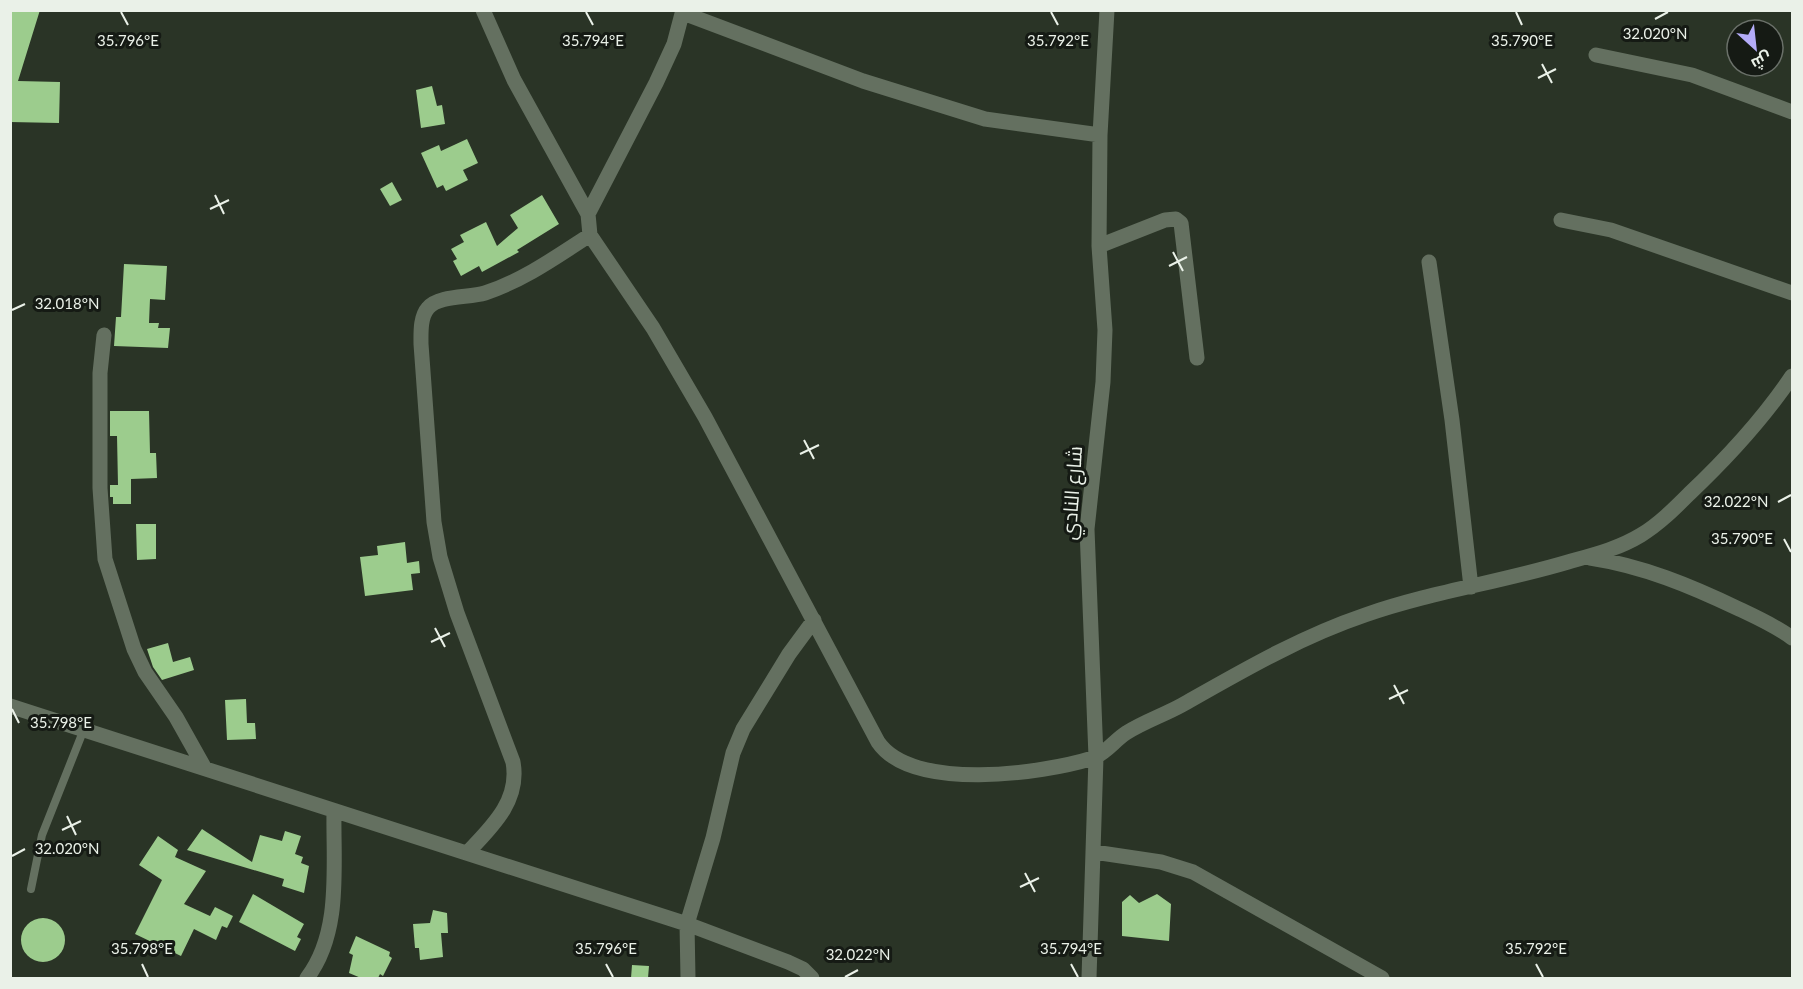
<svg xmlns="http://www.w3.org/2000/svg" width="1803" height="989" viewBox="0 0 1803 989" font-family="Lato,Cairo,sans-serif">
<rect width="100%" height="100%" fill="#2a3426"/>
<path fill="#9ccc8d" d="M10,10h30l-22,71 42,1 -1,41 -49,-1z
M432,86l5,20 5,-1 3,19 -24,4 -5,-38z
M467,139l11,24 -15,7 5,10 -22,11 -3,-6 -6,3 -16,-35 18,-8 2,6z
M392,182l10,18 -12,6 -10,-17z
M542,195l17,29 -42,26 2,2 -37,20 -3,-6 -18,10 -8,-15 4,-2 -6,-10 13,-7 -4,-7 26,-13 11,24 21,-18 -8,-13z
M124,264l43,2 -2,34 -15,-1 -1,24h10l-1,5h12l-2,20 -54,-2 2,-29h5z
M110,411h39l1,42h6l1,25 -26,1v25h-18v-7h-3v-12h8l-1,-49h-7z
M136,524h20v35l-19,1z
M405,542l2,21 12,-2 1,12 -9,1 2,16 -48,6 -5,-39 18,-2 -1,-9z
M168,643l5,19 17,-5 4,13 -32,10 -9,-13 -6,-18z
M246,699l1,24h8l1,16 -29,1 -2,-40z
M202,829l50,33 8,-27 22,6 3,-10 16,5 -6,18 8,3 -2,6 8,3 -5,27 -22,-7 2,-7 -97,-29z
M158,836l20,14 -3,7 31,14 -22,33 26,12 5,-9 18,9 -6,12 -5,-2 -6,14 -22,-11 -13,27 -46,-22 27,-54 -23,-15z
M253,894l51,30 -7,13 4,2 -6,12 -56,-29z
M1157,894l14,10 -2,37 -47,-5v-34l8,-7 9,8z
M433,910l14,3 1,20h-7l2,24 -23,3 -1,-12h-4l-2,-24 17,-1z
M21 940a22 22 0 1 1 44 0a22 22 0 1 1-44 0Z
M356,936l34,16 -1,4 3,2 -9,18 -3,-2 -2,4h-17l-12,-5 4,-18 -4,-2z
M632,965l17,1 -1,12h-17z"/>
<g fill="none" stroke-linecap="round" stroke-linejoin="round">
<path stroke="#647060" stroke-width="8" d="M31,889l11,-54 42,-106"/>
<path stroke="#647060" stroke-width="15" d="M483,10l31,70 74,134 2,21 63,93 52,89 173,325c34,50 164,32 215,16 12,-4 22,-18 33,-25 17,-11 38,-18 56,-28 60,-34 118,-68 183,-90 66,-23 136,-33 203,-53 25,-7 50,-13 73,-27 18,-11 33,-26 48,-41 38,-36 74,-75 103,-118
M683,13l180,68 122,38 115,16
M1596,55l96,20 100,37
M588,214l68,-131 18,-39 9,-34
M1561,220l50,10 181,63
M1099,246l66,-26 11,-1 5,4 16,135
M1429,262l23,158 19,167
M104,335l-4,38v115l5,71 29,90 11,23 31,45 28,50
M1590,558c53,8 101,28 149,51 19,9 37,17 53,29
M10,706l677,218 1,54
M468,852c25,-26 52,-52 45,-90l-56,-149 -17,-56 -6,-35 -13,-178c0,-11 -1,-27 7,-36 11,-13 41,-10 57,-15 39,-13 71,-36 105,-58
M1094,852l67,10 32,10 189,106
M307,978c35,-46 26,-112 27,-167
M812,978l-9,-9 -15,-7 -101,-38 26,-86 20,-85 10,-24 46,-75 25,-34
M1089,978l7,-221 -9,-228 16,-147 2,-52 -6,-84 1,-111 7,-125"/>
</g>
<path fill="none" stroke="#eaf1e8" stroke-width="2" d="M121,12l7,13M586,12l7,13M1051,12l7,13M1516,12l6,13M1655,19l13,-7M1542,64l10,19M1538,78l18,-9M215,195l9,19M210,209l19,-9M1173,252l10,19M1169,266l18,-9M12,310l13,-6M804,440l10,19M800,454l19,-9M1778,502l13,-7M1784,539l7,13M435,628l10,19M431,642l19,-9M1394,685l10,19M1389,699l19,-9M12,709l7,14M67,816l9,19M62,830l19,-9M12,856l13,-7M1025,873l10,19M1020,887l19,-9M142,964l6,13M606,964l7,13M1071,964l7,13M1536,964l7,13M845,977l13,-7"/>
<g text-anchor="middle" dominant-baseline="central" stroke-width="6" stroke-linejoin="round" paint-order="stroke">
<g font-size="20" fill="#eaf1e8" stroke="#151a14">
<text transform="translate(1071 493) rotate(-86)">شارع النادي</text>
</g>
</g>
<g font-size="15" text-anchor="middle" fill="#eaf1e8" stroke="#151a14" stroke-width="6" stroke-linejoin="round" paint-order="stroke">
<text x="1655" y="39">32.020°N</text>
<text x="128" y="46">35.796°E</text>
<text x="593" y="46">35.794°E</text>
<text x="1058" y="46">35.792°E</text>
<text x="1522" y="46">35.790°E</text>
<text x="67" y="309">32.018°N</text>
<text x="1736" y="507">32.022°N</text>
<text x="1742" y="544">35.790°E</text>
<text x="61" y="728">35.798°E</text>
<text x="67" y="854">32.020°N</text>
<text x="142" y="954">35.798°E</text>
<text x="606" y="954">35.796°E</text>
<text x="1071" y="954">35.794°E</text>
<text x="1536" y="954">35.792°E</text>
<text x="858" y="960">32.022°N</text>
</g>
<rect width="1803" height="989" fill="none" stroke="#eaf1e8" stroke-width="24"/>
<g transform="translate(1755 48) rotate(153)"><circle r="28" fill="#151a14" stroke="#6a7069" stroke-width="1.5"/>
<path d="M0-4.5L10 22L0 15L-10 22Z" fill="#b4acf9"/>
<text y="-9" font-size="16" font-weight="bold" text-anchor="middle" fill="#eaf1e8">ش</text>
</g>
</svg>
